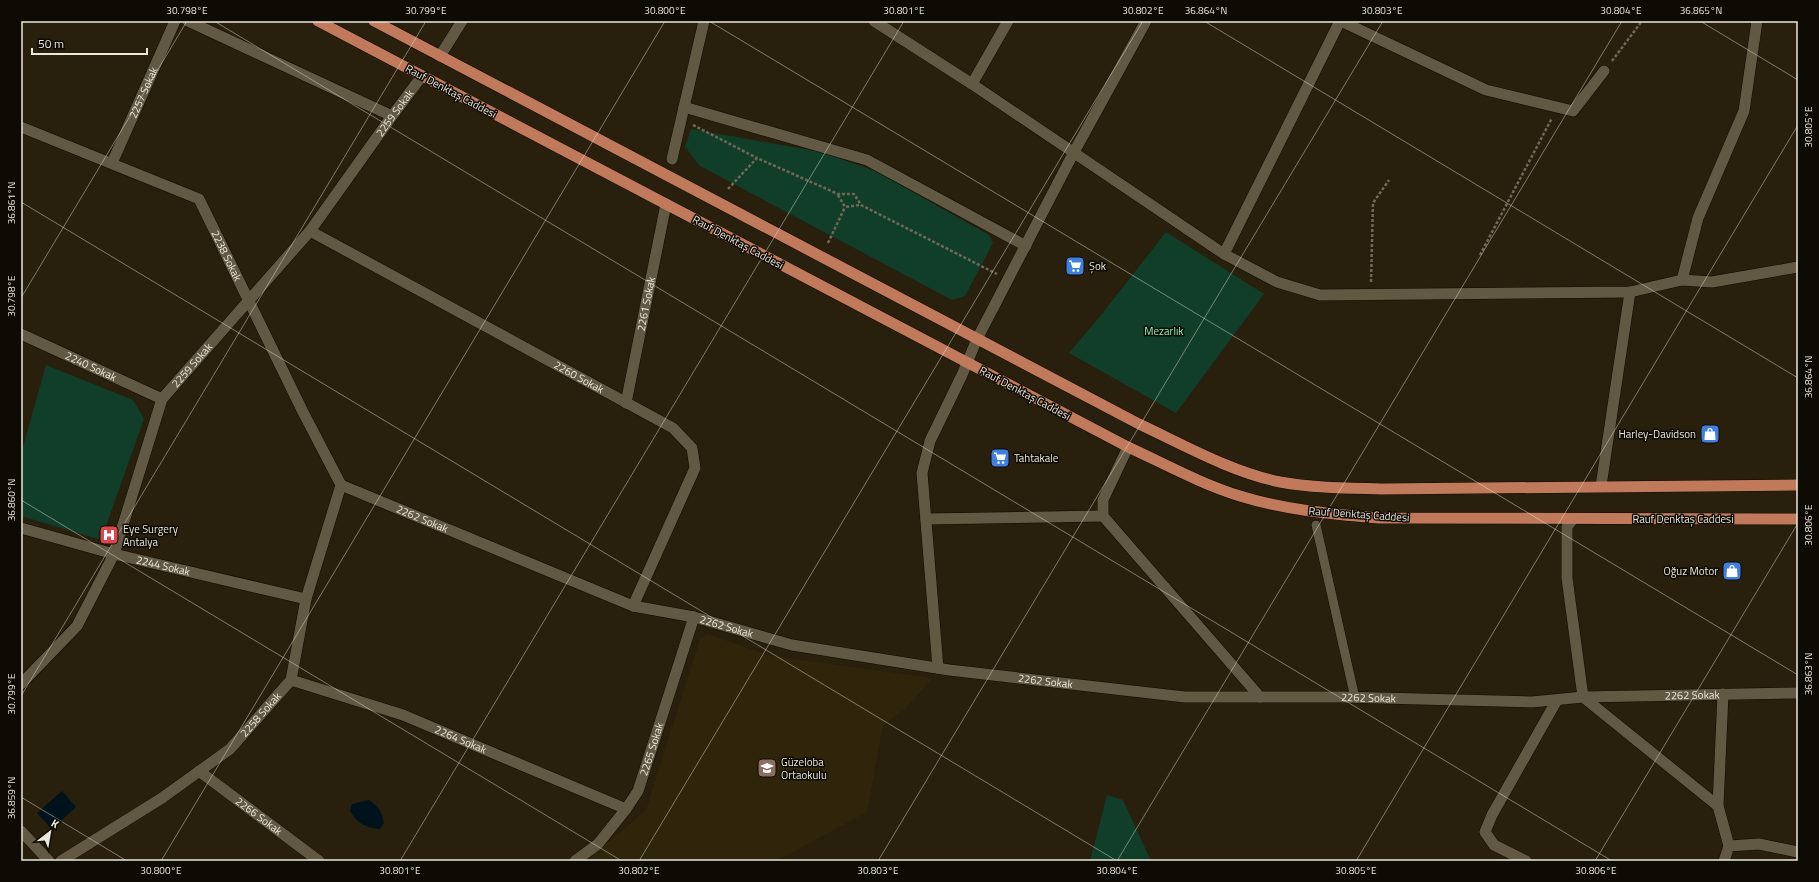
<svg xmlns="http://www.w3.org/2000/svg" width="1819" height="882" viewBox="0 0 1819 882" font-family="'Titillium Web',sans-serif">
<rect width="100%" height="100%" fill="#28200d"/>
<path fill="#2f250a" d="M708,634l63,22 162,22 -29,32 -21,15 -16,87 -83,45 -12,4h-185l59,-51 54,-171z"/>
<path fill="#103e28" d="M691,129l130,23 54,19 114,64 4,8 -28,53 -13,4 -252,-134 -15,-19z
M1166,232l98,62 -88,119 -107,-60 33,-39z
M46,365l87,35 11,19 -43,121 -80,-24v-62z
M1107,795l16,5 28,61h-61z"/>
<path fill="#00131d" d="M62,791l14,16 -24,22 -15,-16z
M369,800c10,7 13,12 15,23l-4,6c-14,-1 -23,-6 -30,-18l2,-7z"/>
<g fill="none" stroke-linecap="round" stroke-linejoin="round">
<g stroke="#100a00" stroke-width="10">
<path id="service" d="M1316,525l39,173"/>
</g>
<g stroke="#100a00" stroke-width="12">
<g id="minor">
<path d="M188,21l204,95"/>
<path d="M874,21l98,63 252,170 53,28 43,13 310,-3 52,-12 30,2 86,-15"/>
<path d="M1341,21l145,69 87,21 31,-40"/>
<path d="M440,56l22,-35"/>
<path d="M972,84l36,-63"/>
<path d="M684,107l183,53 159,86"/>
<path id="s1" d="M21,127l178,72 104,213 38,73"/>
<path d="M672,159l32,-138"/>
<path id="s2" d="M112,163l63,-142"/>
<path id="s3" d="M310,231l363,197 19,20 3,20 -62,138"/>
<path d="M1224,254l116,-233"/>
<path d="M1682,280l16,-62 46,-107 13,-90"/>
<path id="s4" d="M21,334l141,65"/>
<path id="s5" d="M626,403l40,-199"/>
<path d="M1128,447l-25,53v16l157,181"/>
<path id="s6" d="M341,485l292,121 61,11 98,28 157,25 236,27h157l190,5 51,-5 215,-4"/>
<path d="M1601,486l29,-194"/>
<path d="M926,519l177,-3"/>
<path d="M1573,519l-6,8v51l16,119 135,109 11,40"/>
<path id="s7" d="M21,528l93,26 192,45"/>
<path d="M938,668l-16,-195 8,-32 32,-66 15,-36 97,-187 72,-131"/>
<path id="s8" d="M291,680l112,35 223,94"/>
<path id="s9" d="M21,684l56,-58 37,-72 48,-155 148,-168 82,-115 30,-40"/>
<path id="s10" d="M199,771l120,90"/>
<path d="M1718,806l5,-112"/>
<path d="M21,831l28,30"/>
<path id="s11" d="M61,861l101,-63 68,-49 61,-69 15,-81 35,-114"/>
<path id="s12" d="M575,861l23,-17 28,-35 12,-18 56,-174"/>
<path d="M1526,861l-32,-16 -9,-13 7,-17 65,-115"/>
<path d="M1724,861l5,-15 30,-2 39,8"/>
</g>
</g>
<g stroke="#100a00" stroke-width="12">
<path id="primary" d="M318,21l810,426c37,17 73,37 112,49 45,14 91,18 138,22l420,1
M374,21l765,403c45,21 92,48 141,58 34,6 67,6 101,7l417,-4"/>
</g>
<path stroke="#706959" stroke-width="2.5" stroke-dasharray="3 2" stroke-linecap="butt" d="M1612,61l30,-40
M693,125l64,33
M728,189l29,-31 81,36h16l7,11 136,69
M838,195l7,12 15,-2
M828,243l17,-36
M1480,255l72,-137
M1371,282l2,-79 16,-23"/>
<use href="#service" stroke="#615944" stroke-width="9"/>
<use href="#minor" stroke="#615944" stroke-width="11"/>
<use href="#primary" stroke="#c07a5b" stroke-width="11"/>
</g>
<path fill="none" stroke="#ede8dc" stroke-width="1" stroke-opacity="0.45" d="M214,21l1398,840M709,21l1089,654M1204,21l594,357M1700,21l98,59M21,202l1096,659M21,298l166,-277M21,500l601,361M21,696l405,-675M21,797l106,64M161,861l504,-840M400,861l504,-840M639,861l504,-840M878,861l505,-840M1117,861l505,-840M1356,861l442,-736M1595,861l203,-338"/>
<defs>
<g id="supermarket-square" transform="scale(1)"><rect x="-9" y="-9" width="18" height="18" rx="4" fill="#3f7fe0" stroke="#0e0a04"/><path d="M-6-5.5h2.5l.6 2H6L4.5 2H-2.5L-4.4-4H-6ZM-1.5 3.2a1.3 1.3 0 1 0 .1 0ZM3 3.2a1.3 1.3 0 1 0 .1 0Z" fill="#fff"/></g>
<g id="shop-square" transform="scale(1)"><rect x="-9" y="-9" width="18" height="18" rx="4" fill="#3f7fe0" stroke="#0e0a04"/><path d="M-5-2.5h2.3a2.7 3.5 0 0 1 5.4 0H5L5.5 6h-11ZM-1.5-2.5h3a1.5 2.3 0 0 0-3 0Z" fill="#fff"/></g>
<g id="hospital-square" transform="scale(1)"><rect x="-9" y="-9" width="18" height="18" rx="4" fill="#e0444e" stroke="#0e0a04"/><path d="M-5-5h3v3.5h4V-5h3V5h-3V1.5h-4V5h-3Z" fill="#fff"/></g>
<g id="school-square" transform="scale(1)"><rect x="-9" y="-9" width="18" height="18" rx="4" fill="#8d6e63" stroke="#0e0a04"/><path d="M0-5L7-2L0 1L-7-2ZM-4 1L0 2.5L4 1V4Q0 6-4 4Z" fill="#fff"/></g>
</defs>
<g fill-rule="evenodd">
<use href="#supermarket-square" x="1075" y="266"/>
<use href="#shop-square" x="1710" y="434"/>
<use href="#supermarket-square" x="1000" y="458"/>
<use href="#hospital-square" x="109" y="535"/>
<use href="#shop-square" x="1732" y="571"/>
<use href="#school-square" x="767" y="768"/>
</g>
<g text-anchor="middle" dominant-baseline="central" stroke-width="3" stroke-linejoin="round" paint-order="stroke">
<g font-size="11" fill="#ede8dc" stroke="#0e0a04">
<text transform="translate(451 91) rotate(28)">Rauf Denktaş Caddesi</text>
<text stroke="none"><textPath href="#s2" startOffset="77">2257 Sokak</textPath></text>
<text stroke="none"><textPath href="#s9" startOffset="693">2259 Sokak</textPath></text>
<text transform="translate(738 242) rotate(28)">Rauf Denktaş Caddesi</text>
<text stroke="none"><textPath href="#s1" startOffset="255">2238 Sokak</textPath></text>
<text stroke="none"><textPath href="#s5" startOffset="101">2261 Sokak</textPath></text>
<text stroke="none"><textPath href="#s9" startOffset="369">2259 Sokak</textPath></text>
<text stroke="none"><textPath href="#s4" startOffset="77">2240 Sokak</textPath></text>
<text stroke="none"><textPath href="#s3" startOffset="306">2260 Sokak</textPath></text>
<text transform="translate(1025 393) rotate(28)">Rauf Denktaş Caddesi</text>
<text transform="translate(1359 514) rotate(4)">Rauf Denktaş Caddesi</text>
<text stroke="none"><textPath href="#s6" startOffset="88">2262 Sokak</textPath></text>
<text x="1683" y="519">Rauf Denktaş Caddesi</text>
<text stroke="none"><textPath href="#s7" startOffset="147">2244 Sokak</textPath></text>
<text stroke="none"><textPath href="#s6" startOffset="412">2262 Sokak</textPath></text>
<text stroke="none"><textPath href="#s6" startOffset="736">2262 Sokak</textPath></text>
<text stroke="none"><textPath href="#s6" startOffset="1384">2262 Sokak</textPath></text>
<text stroke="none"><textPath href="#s6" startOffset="1060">2262 Sokak</textPath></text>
<text stroke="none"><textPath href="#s11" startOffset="249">2258 Sokak</textPath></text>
<text stroke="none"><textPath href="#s8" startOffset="180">2264 Sokak</textPath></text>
<text stroke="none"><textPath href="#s12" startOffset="139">2265 Sokak</textPath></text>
<text stroke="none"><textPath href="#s10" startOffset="75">2266 Sokak</textPath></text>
</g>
<g font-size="11" fill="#ede8dc" stroke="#0e0a04" text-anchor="start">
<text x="1089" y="266">Şok</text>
<text x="1696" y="434" text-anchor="end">Harley-Davidson</text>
<text x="1014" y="458">Tahtakale</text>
<text x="123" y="529">Eye Surgery<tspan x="123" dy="13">Antalya</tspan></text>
<text x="1718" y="571" text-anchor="end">Oğuz Motor</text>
<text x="781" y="762">Güzeloba<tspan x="781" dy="13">Ortaokulu</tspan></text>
</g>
<g font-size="11" fill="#88f3b9" stroke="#0e0a04">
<text x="1164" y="331">Mezarlık</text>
</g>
</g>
<rect width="1819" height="882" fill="none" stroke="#0e0a04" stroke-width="44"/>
<g transform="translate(50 832) rotate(31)" stroke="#0e0a04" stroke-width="3" paint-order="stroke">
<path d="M0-3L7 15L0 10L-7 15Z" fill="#ede8dc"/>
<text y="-6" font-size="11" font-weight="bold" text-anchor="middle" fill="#ede8dc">K</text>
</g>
<path d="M32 48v6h115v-6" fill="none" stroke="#ede8dc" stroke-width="2"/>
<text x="38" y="48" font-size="12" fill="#ede8dc" stroke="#0e0a04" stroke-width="3" paint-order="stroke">50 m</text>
<rect x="22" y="22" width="1775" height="838" fill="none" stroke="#ede8dc" stroke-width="1.5"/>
<g font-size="10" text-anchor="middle" fill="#ede8dc">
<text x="187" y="14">30.798°E</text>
<text x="426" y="14">30.799°E</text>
<text x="665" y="14">30.800°E</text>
<text x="904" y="14">30.801°E</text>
<text x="1143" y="14">30.802°E</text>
<text x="1206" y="14">36.864°N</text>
<text x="1382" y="14">30.803°E</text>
<text x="1621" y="14">30.804°E</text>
<text x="1701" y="14">36.865°N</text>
<text transform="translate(1808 127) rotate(-90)" y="4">30.805°E</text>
<text transform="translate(11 203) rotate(-90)" y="4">36.861°N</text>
<text transform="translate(11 296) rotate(-90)" y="4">30.798°E</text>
<text transform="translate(1808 377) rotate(-90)" y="4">36.864°N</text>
<text transform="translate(11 500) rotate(-90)" y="4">36.860°N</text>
<text transform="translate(1808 525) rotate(-90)" y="4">30.806°E</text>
<text transform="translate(1808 674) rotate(-90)" y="4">36.863°N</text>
<text transform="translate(11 694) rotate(-90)" y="4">30.799°E</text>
<text transform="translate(11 798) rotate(-90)" y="4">36.859°N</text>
<text x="161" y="874">30.800°E</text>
<text x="400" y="874">30.801°E</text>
<text x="639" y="874">30.802°E</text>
<text x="878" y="874">30.803°E</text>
<text x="1117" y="874">30.804°E</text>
<text x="1356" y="874">30.805°E</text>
<text x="1596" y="874">30.806°E</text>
</g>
</svg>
